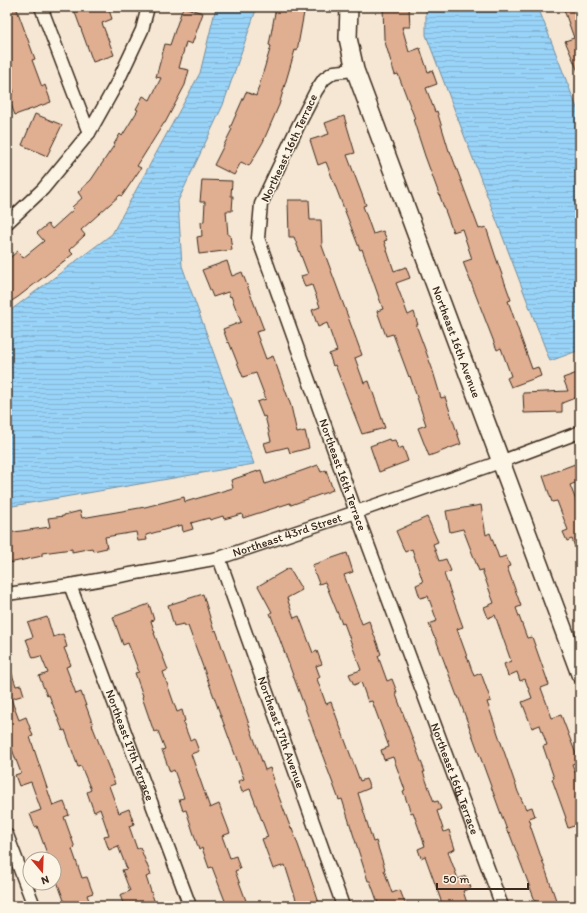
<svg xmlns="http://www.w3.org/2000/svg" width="587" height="913" viewBox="0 0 587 913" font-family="Itim,sans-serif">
<defs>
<pattern id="water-rules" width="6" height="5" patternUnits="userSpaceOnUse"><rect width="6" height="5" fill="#98d3f8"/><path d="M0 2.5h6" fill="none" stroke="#84b5d4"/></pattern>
</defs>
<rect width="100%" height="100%" fill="#f6e7d4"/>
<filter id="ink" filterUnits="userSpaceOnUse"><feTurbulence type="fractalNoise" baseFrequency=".025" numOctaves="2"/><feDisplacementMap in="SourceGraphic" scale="8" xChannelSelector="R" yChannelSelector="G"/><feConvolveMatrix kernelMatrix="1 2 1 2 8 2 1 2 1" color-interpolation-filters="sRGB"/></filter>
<g filter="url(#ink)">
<path fill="url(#water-rules)" stroke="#738fa1" d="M216,7h41l-34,98 -45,96 4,65 72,198 -247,43v-194l105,-79 88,-161z
M426,7h112l42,109v234l-30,11 -124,-326z"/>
<path fill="#e0af92" stroke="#3b2a1e" d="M7,7h9l19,52 -3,1 10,27 3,-2 6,17 -36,13 -8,-21 7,-2 -7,-19z
M73,7h35l4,12 -10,4 12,32 -21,7z
M183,7l20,6 -11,31 -6,-2 -7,26 10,2 -4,15 -20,38h-1l-27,43 4,2 -19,28 -2,-1 -39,35 4,5 -16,15 4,4 -55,43 -11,7v-44l11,-9 5,7 21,-17 -7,-8 11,-9 4,5 22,-20 -2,-2 10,-9 -4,-6 13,-12 24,-36h-1l6,-10 2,2 16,-26 -2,-1 7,-13 7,4 11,-22 -5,-1 9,-33 5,1z
M276,7h29l-8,44 -2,-1 -16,55 -16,37 -14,24 -8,-4 -7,13 -20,-10 18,-36 -2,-1 16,-36 10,4 15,-50 -2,-1z
M383,7h26l1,20h-8l7,25 11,-4 8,24 4,-2 5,14 -11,4 9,24 2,-1 12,40h1l29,78 7,-2 9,28 16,45 -3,1 24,68 6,-2 3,9 -30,11 -4,-9 4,-2 -10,-28 -4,2 -34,-88 9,-3 -10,-30 -9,3 -28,-76 -12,-37h2l-17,-45 -3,1 -11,-36z
M563,7h17v69l-15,-35 9,-3z
M35,114l27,11 -15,31 -25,-11z
M344,116l11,37 -8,2 19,50 -3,1 10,28 10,-3 4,9 -3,1 10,30 12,-4 4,11 -14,5 12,32 6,-3 4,13h-2l16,43 9,30 4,-1 16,47 -32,12 -11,-28 8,-3 -16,-49 -1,1 -16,-43 -7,2 -9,-25 6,-2 -21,-60 -2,1 -34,-88 -8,3 -8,-25 19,-6 -4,-11z
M202,180l30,1 -1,15h2l-1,15h-6l2,24h2l2,15 -33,4 -2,-17 5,-1 -1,-14 3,-1 1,-19h-5z
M288,200h21l1,20h11l1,26 40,109 -7,3 9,25 5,-2 16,47 -23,6 -27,-69 -2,1 -4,-12 8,-3 -10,-28 -9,4 -6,-17 8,-3 -8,-22 -7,2 -4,-11 7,-2 -14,-37h-5z
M227,261l5,15 10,-4 22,58 -8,2 10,27 7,-3 18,50 6,27 8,-2 4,17 -19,5 -2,-6 -21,5 -3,-9 7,-2 -6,-25 -2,1 -6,-15 9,-3 -10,-26 -13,4 -14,-35 -1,1 -5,-14 18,-7 -10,-26 -1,1 -2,-5 -15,5 -11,-27z
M580,372v24l-18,7v9l-38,1 -1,-20 45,-2 -5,-13z
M389,439l1,2 5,-1 3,9 5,-2 5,14 -29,11 -9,-26z
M575,464l5,17 -10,4 10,26v46h-1l-7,-18 -5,2 -4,-9 5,-2 -11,-29 -5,1 -9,-26z
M318,465l3,7 5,-2 7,20 -42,15 -1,-2 -47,15 -1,-4 -18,5 -1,-3 -13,4 -1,-2 -18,5 2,6 -10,3 -1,-7 -36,10 1,5 -9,1 -2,-9 -31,5 2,11 -14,3 -1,-3 -20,4v-3l-30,4v3l-33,7 -2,-11v-19l43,-6 -2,-9 16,-2v-1l16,-4 2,7 63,-11 39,-10 1,5 48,-14 -2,-8 30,-10 4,14z
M481,505l5,30 4,-2 9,25 7,-2 4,10 -3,1 14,39 -5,2 11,30 5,-1 17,48 -8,3 11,30 9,-3 18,47 -7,2 8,21v39l-12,4 -3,-9 1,-1 -14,-39 2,-1 -11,-32 4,-1 -7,-20 -8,3 -10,-26 10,-4 -7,-19 -5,2 -3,-9 -9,4 -4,-12 7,-3 -16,-46 -7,3 -4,-11 10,-4 -12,-33 -3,1 -16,-42 -13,3 -4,-21z
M427,517l11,25 -5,2 6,17 7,-2 5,12 -7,3 19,53 -6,2 17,47 7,-3 10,28 -4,1 31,90 8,17 6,-2 3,9 -6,2 2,6 -1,1 27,78 -8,3h-12l-28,-74 -1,1 -50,-137h-1l-22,-59h-1l-5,-13 8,-3 -9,-25 -8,2 -4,-13 7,-3 -11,-33 -7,3 -9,-21z
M347,553l6,19 -9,3 18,49 7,-3 12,33 -3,2 9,25 5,-2 5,13h-2l30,80h-2l11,30 4,-1 3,8 -4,2 7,21 5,-2 6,19 -7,3 10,27 8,-3 5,12 -8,3 5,15h-25l-18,-50 -4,2 -3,-9 7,-3 -12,-34 -2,1 -8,-22 2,-1 -12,-33 -9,3 -3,-10 8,-3 -17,-46 -4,1 -7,-20 -7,3 -5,-11 12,-4 -17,-47 -2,1 -17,-42 -6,2 -7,-19z
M289,568l13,22 -15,8 7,20 5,-2 14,37 4,-2 5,13 -6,2 4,11 -3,2 9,25 5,-2 29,79 6,-2 4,9 -12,5 15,49 3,-1 9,28 -1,1 8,23 8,-3 6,16h-27l-9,-25h-2l-26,-82 -3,1 -69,-187 2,-1 -14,-26z
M203,594l11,37 2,-1 49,140 5,-2 4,12 -1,1 18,48 1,-1 14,39h1l13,39h-22l-13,-41 -12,4 -11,-30 6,-2 -18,-48 -8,3 -4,-11 6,-2 -56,-153h-3l-1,-2 -10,2 -6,-21z
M149,604l5,16 -3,1 4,12h-1l14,37 -5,2 14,40 5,-2 3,11 -2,1 7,18 4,-2 5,13 -8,3 19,54 9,-4 11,29 -8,3 8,22 6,-2 4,13 -5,2 13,35h-21l-15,-39 -3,1 -7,-20 -3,2 -13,-40 -3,1 -4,-12 5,-1 -10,-28 -4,2 -8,-22 3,-1 -7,-18 -4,1 -12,-35 1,-1 -8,-23 4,-1 -11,-29 -5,2 -10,-28z
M47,617l6,20 10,-3 4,13 -3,1 7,17 -5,2 10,27 5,-2 12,33h-1l23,59 -6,2 10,27 10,-4 5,15 -5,2 8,23 3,-2 11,28 -5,2 10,29h-32l-4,-11 10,-4 -8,-21 5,-1 -9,-23 -9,4 -5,-14 5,-1 -9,-26 -6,3 -7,-20 4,-2 -10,-24 -3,1 -13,-37 -2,1 -14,-36 -2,1 -8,-20 9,-3 -7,-17 -8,2 -7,-19 7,-2 -5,-14z
M9,665l7,21 5,-1 3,10 -13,4 8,21 7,-3 7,19 -3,1 23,69 11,-4 5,13 -5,2 11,31 -3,1 10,29 5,-1 6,16 -6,2 4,11h-25l-12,-33v-14h-5l-12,-33 -2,1 -5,-13 11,-4 -10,-28 -12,4 -4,-11 6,-2 -11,-29 -3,2v-80z"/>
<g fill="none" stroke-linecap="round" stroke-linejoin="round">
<g stroke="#3b2a1e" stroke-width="15">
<g id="street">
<path d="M41,7l48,126"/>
<path id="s1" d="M355,70l-21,2 -10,7 -8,12 -17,33 -38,80 -3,34 98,274 146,394"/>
<path d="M7,223l36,-34 46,-56 29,-52 24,-51 6,-23"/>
<path id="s2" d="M219,558l124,348"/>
<path id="s3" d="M70,585l120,321"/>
<path id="s4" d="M7,594l63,-9 149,-27 137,-46 144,-50 80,-30"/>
<path d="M7,835l27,71"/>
</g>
</g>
<g stroke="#3b2a1e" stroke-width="20">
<g id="secondary">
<path id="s5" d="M349,7l-1,31 7,32 225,604"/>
</g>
</g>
<use href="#street" stroke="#fcf5e5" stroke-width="12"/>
<use href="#secondary" stroke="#fcf5e5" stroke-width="17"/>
</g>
</g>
<g text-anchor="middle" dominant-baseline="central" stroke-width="3" stroke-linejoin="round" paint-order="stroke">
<g font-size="12" fill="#3b2a1e" stroke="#fcf5e5">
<text transform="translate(289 148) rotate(-65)">Northeast 16th Terrace</text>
<text stroke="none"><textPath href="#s5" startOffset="354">Northeast 16th Avenue</textPath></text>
<text stroke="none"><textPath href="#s1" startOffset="459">Northeast 16th Terrace</textPath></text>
<text stroke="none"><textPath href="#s4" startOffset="287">Northeast 43rd Street</textPath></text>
<text stroke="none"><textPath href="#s2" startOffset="185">Northeast 17th Avenue</textPath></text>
<text stroke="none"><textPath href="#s3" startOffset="171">Northeast 17th Terrace</textPath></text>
<text stroke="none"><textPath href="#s1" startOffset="783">Northeast 16th Terrace</textPath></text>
</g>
</g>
<rect width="587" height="913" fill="none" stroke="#fcf5e5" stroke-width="24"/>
<rect x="12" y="12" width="563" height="889" fill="none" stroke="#3b2a1e" stroke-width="1.5" filter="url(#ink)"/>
<g transform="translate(42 871) rotate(161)"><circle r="19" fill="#fcf5e5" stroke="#afa495"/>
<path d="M0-3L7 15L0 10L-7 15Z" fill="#c8321e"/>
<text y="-6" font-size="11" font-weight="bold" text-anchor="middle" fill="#3b2a1e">N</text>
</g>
<path d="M437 883v6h91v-6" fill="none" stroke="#3b2a1e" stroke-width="2"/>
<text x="443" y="883" font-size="12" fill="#3b2a1e" stroke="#fcf5e5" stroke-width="3" paint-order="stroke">50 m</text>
</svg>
